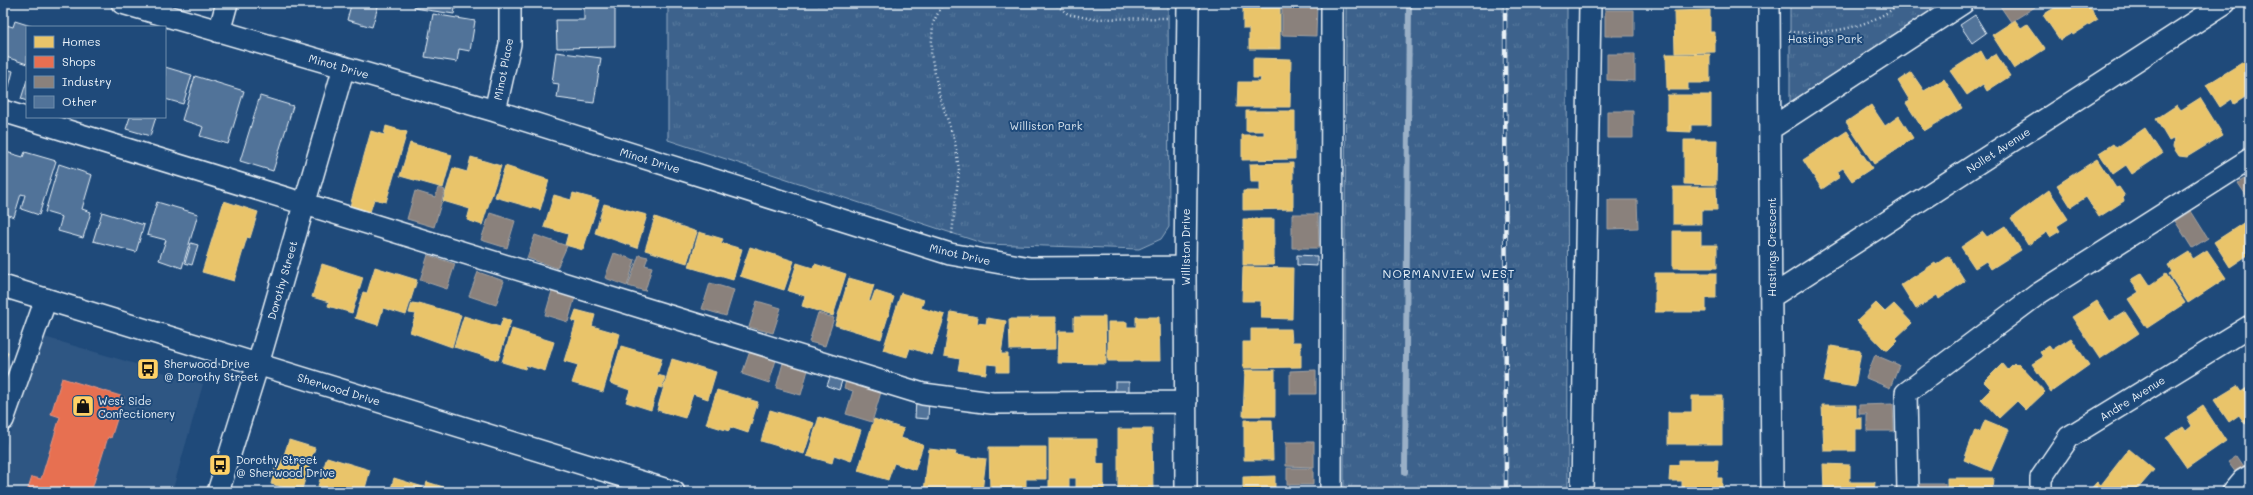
<svg xmlns="http://www.w3.org/2000/svg" width="2253" height="495" viewBox="0 0 2253 495" font-family="Mali,sans-serif">
<defs>
<pattern id="grass-tufts" width="24" height="20" patternUnits="userSpaceOnUse"><rect width="24" height="20" fill="#3c628c"/><path d="M3 7l-1-3M5 7V3M7 7l1-3M15 17l-1-3M17 17v-4M19 17l1-3" fill="none" stroke="#58799d"/></pattern>
</defs>
<rect width="100%" height="100%" fill="#1f4a7a"/>
<filter id="ink" filterUnits="userSpaceOnUse"><feTurbulence type="fractalNoise" baseFrequency=".025" numOctaves="2"/><feDisplacementMap in="SourceGraphic" scale="8" xChannelSelector="R" yChannelSelector="G"/><feConvolveMatrix kernelMatrix="1 2 1 2 8 2 1 2 1" color-interpolation-filters="sRGB"/></filter>
<g filter="url(#ink)">
<path fill="#2e5683" d="M41,336l162,48 -31,108h-169v-37z"/>
<path fill="url(#grass-tufts)" stroke="#92aac2" d="M668,3h500l1,224 -8,12 -22,10 -154,-5 -317,-104z
M1346,3h221l1,489h-224z
M1790,3h153l-153,99z"/>
<path fill="#e9c46a" stroke="#e9d295" d="M2062,3h25l11,16 -25,16 -1,-2 -12,7 -17,-25z
M1243,4h37v45h-31v-20h-6z
M1710,10v22h5v20l-40,1 -1,-42z
M2015,20l6,8 6,-4 18,25 -31,20 -22,-34z
M1981,51l5,9 10,-6 14,22 -23,15 -4,-7 -16,11 -17,-24z
M1666,54h44v29h-22v7h-21z
M1253,58l38,1 -1,48h-53l1,-25h22l1,-4h-8z
M2245,61l5,8v25l-16,10 -2,-5 -12,8 -14,-22z
M1911,72l13,19 20,-12 18,29 -38,23 -18,-28 4,-2 -12,-20z
M1667,95h44v30h-20v7l-24,-1z
M2200,98l23,37 -36,22 -8,-1 -6,-9 2,-9 -6,3 -13,-22 21,-14 4,5z
M1871,105l14,21 14,-10 14,22 -39,26 -28,-42z
M1246,111h49v48l-53,1v-25h22v-4h-18z
M386,126l21,6 -21,70 -12,-3 -4,13 -20,-6 21,-75 13,4z
M2145,128l17,26 -30,20 -6,-9 -13,9 -14,-21 14,-9 3,4z
M1847,131l25,37 -20,13 -9,-13 -6,4 3,5 -18,12 -19,-29z
M1684,140h33l-1,45 -32,-1z
M410,143l42,12 -9,33 -43,-12z
M471,157l30,9 -19,59 -15,-5 3,-11 -27,-8 10,-33 14,4z
M2097,159l19,29 3,-1 6,9 -2,2 1,3 -25,16 -13,-20 -15,10 -14,-22z
M1293,163v46l-50,1v-19h17v-9h-9l-1,-18z
M505,166l44,14 -9,30 -45,-13z
M1673,187h43l1,23h-16v14h-28z
M2049,190l19,29 -11,7 3,5 -10,6 -3,-5 -19,13 -17,-27z
M573,193l26,7 -16,50 -18,-5 3,-11 -24,-7 10,-32 17,5z
M224,201l34,11 -8,26 -3,-1 -13,44 -32,-9z
M604,204l43,11 -10,33 -42,-15z
M655,217l42,15 -10,31 -42,-13z
M1243,219h31v46h-31z
M2245,222l5,7v29l-2,-3 -18,12 -16,-25z
M2005,226l16,24 -30,19 -5,-8 -11,7 -14,-21 22,-15 4,5z
M1673,231h28v14h16v23h-44z
M699,232l24,7 -2,4 21,6 -9,31 -44,-13z
M750,247l44,14 -10,29 -44,-14z
M2207,250l19,28 -38,25 -19,-29 3,-2 -4,-7 21,-13 4,7z
M1949,256l16,25 -26,18 -2,-4 -21,14 -15,-24 34,-22 1,2z
M797,263l16,5 2,-4 31,10 -13,42 -31,-10 3,-10 -17,-5z
M322,264l41,13 -11,36 -24,-7 1,-4 -17,-5z
M375,267l42,13 -11,35 -23,-7 -5,17 -23,-7 8,-26 4,1z
M1243,267l50,1 -1,51 -31,-1v-17h-19z
M1655,273h61v25h-10v14h-51z
M2142,273l8,12 16,-11 19,29 -38,25 -19,-29 11,-7 -9,-12z
M849,278l25,7 -5,16 2,1 4,-11 19,6 -13,42 -46,-14z
M901,293l23,7 -3,8 24,7 -13,40 -22,-7 -3,9 -24,-7z
M2097,301l13,20 15,-9 14,21 -39,26 -28,-42z
M412,303l7,1v-1l42,12 -9,32 -42,-15 6,-18 -7,-1z
M1876,303l9,9 9,-8 18,19 -16,15 2,2 -10,10h-3l-28,-29z
M576,310l19,5 -3,11 28,8 -17,58 -31,-9 6,-18 -14,-4 12,-39 -4,-1z
M951,312l27,5 -1,6 9,1 1,-6 19,3 -5,33h7v18h-11v-7l-10,-1 -1,10 -28,-4 2,-11 -16,-3z
M464,316l36,11 3,-9 8,3 -13,39 -44,-13z
M1031,317h25v32l-46,1 -1,-31h22z
M1074,317h31l1,47 -48,-1 1,-32h15z
M1136,317h23l1,44h-52v-39h19v5h9z
M512,329l42,13 -9,29 -19,-6 -1,4 -23,-7z
M1251,329h40l1,13h9v25l-58,1v-26h8z
M2071,338l18,27 -38,27 -19,-28 11,-7 -3,-5 9,-6 3,4z
M621,346l41,12 -5,17 8,2 -3,11 -4,-1 -7,23 -25,-8 4,-12 -20,-7z
M1831,346l30,5 -6,36 -31,-5z
M3,351l5,1 -5,17z
M672,359l44,13 -8,27 -15,-5 -8,24 -28,-8z
M2014,363l2,2 2,-2 27,29 -19,18 -9,-9 -18,17 -18,-19 10,-10 -7,-7 18,-18 5,6z
M1245,370h30v46h-32z
M2237,386l4,6 9,-6v35l-5,3 -6,-9 -10,7 -15,-22z
M717,390l41,12 -10,31 -18,-6 -1,4 -23,-7z
M1692,396h30v48h-54v-32h24z
M1822,405h34v13h6v11h-6v22h-32z
M2203,406l23,35 -39,27 -21,-30 17,-11 3,4 6,-5 -5,-9z
M770,410l44,13 -10,31 -43,-13z
M819,417l42,13 -10,31 -17,-6 -2,8 -25,-7z
M874,419l30,10 -3,9 22,7 -8,25 -21,-7 -6,17 -30,-9z
M1244,420h28l1,40h-29z
M1985,420l24,10 -18,41 -27,-11 11,-30 5,2z
M1118,429h34l1,63h-35z
M1049,439h48v25h7v28h-28v-14h-7v12h-20z
M289,440l26,8 -14,44 -30,-8 5,-19 4,2z
M989,447h57v32h-20v13h-36z
M929,449l27,3 -1,3 31,4 -4,33 -58,-1z
M2129,449l25,21 -19,22h-47l9,-10 4,3z
M327,457l43,13 -6,22h-25l-21,-6z
M1679,460h39l-1,18h5v14h-40v-11h-13l1,-16h9z
M1823,464l27,1v17h25l-1,10h-50z
M1275,476v16h-32v-15z
M394,478l29,9 -2,5h-31z
M1947,478h46l-1,14h-45z
M427,482l26,8 -1,2h-28z
M369,487l15,5h-17z"/>
<path fill="#e76f51" stroke="#e79683" d="M62,378l62,19 -13,41 -3,-1 -17,55h-64l5,-15 9,2 19,-62 -9,-3z"/>
<path fill="#8a817c" stroke="#a6a3a1" d="M1282,3h35l-1,33 -34,-1z
M1998,3h34l3,4 -24,15z
M1605,10h29v26h-29z
M1607,54h28v27l-28,-1z
M1607,111h26v27h-26z
M2250,175v26l-12,-18z
M438,188l7,2 -11,37 -27,-8 8,-28 20,6z
M1608,200h29l1,28 -30,1z
M2191,211l17,27 -16,10 -17,-27z
M490,213l25,8 -8,27 -26,-8z
M1292,214h26l1,34h-27z
M535,235l32,11 -10,22 -30,-10z
M614,253l21,7 -8,26 -22,-8z
M428,255l27,9 -8,25 -27,-9z
M639,255l9,2 -3,8 7,2 -7,24 -17,-5z
M478,272l26,9 -8,24 -27,-9z
M710,283l24,7 -8,26 -24,-7z
M552,291l23,6 -7,25 -23,-7z
M757,301l24,7 -8,25 -24,-6z
M818,313l16,5 -9,28 -16,-4z
M750,351l26,9 -7,23 -27,-9z
M1875,355l24,10 -9,23 -24,-10z
M783,363l25,7 -7,25 -25,-7z
M1316,370v24h-26v-23z
M846,381l35,11 -9,30 -26,-8 7,-23 -9,-3z
M1893,404l1,27h-27v-17h-8v-9z
M1286,442h28v25l-28,-1z
M2237,456l8,12 -9,5 -8,-11z
M1287,468h26v17h-26z
M1920,484h25v8h-25z"/>
<g fill="none" stroke-linecap="round" stroke-linejoin="round">
<path stroke="#9ab0c7" stroke-width="6" d="M1405,472l4,-469"/>
</g>
<path fill="#517399" stroke="#e8f1f8" d="M296,3h14l-1,4z
M345,3h34l-7,24 -25,-7 4,-15z
M415,3h41l-2,11 -40,-6z
M584,4h31v43l-58,1 -1,-28h28z
M433,14l42,7 -5,30 -11,-2 -2,13 -32,-5z
M1975,15l11,18 -14,10 -12,-18z
M15,21l19,6h-7v37l-24,-8v-32l10,3z
M556,52l45,6 -7,45 -37,-5 2,-14 -7,-1z
M165,67l27,8 -9,29 -18,-5z
M3,68l10,3 -6,24 -4,-1z
M195,76l49,15 -16,53 -28,-8 3,-9 -2,-1 -19,-6z
M27,80v21l-6,-2z
M260,96l33,10 -20,65 -33,-10z
M130,117h26l-6,19 -24,-7z
M6,152l17,5 2,-5 31,9 -17,54 -18,-6 4,-14 -4,-1 -7,23 -11,-4v-50z
M59,164l33,11 -10,34 9,3 -8,26 -25,-7 4,-14 -17,-5z
M157,202l41,12 -16,54 -23,-8 7,-20 -19,-5z
M102,212l42,13 -8,27 -43,-11z
M191,243l7,2 -6,20 -7,-2z
M1297,255l20,1v10l-20,-1z
M831,374l12,4 -4,12 -12,-4z
M1115,382h14v11h-14z
M916,400l13,1 -1,18 -13,-1z"/>
<g fill="none" stroke-linecap="round" stroke-linejoin="round">
<g stroke="#e8f1f8" stroke-width="24">
<path id="minor" d="M122,3l373,108 455,143 80,14 155,-1
M1769,3l3,489
M219,32l8,-29
M3,111l920,283 69,9 194,-1
M495,111l15,-67v-41
M1770,129l193,-126
M3,286l671,206
M1771,297l454,-294
M3,420l43,-121
M218,492l40,-128 86,-297
M1186,492l-1,-225 3,-264
M1331,492l1,-489
M1582,492l8,-489
M1908,492l-2,-99 132,-99 212,-135
M2041,492v-14l28,-41 181,-111
M2233,492l10,-12 7,-4"/>
</g>
<path stroke="#e8f1f8" stroke-width="2.5" stroke-dasharray="1 3" stroke-linecap="butt" d="M943,3l-10,20 -2,31 8,40 16,48 4,28 -7,64
M1054,3l14,11 24,5 75,-1
M1789,32c43,2 77,-3 113,-29"/>
<use href="#minor" stroke="#1f4a7a" stroke-width="21"/>
<g stroke="#e8f1f8" stroke-width="4.5">
<path id="rail" d="M1505,3l1,489"/>
</g>
<use href="#rail" stroke="#1f4a7a" stroke-width="3" stroke-dasharray="9" stroke-linecap="butt"/>
</g>
</g>
<defs>
<g id="bus-square" transform="scale(1.15)"><rect x="-9" y="-9" width="18" height="18" rx="4" fill="#ffd166" stroke="#1f4a7a"/><path d="M-5-6H5V4H4V6H2V4H-2V6H-4V4H-5ZM-3.5-4V0h7V-4ZM-3.5 1.2v1.5H-2V1.2ZM2 1.2v1.5H3.5V1.2Z" fill="#111"/></g>
<g id="shop-square" transform="scale(1.15)"><rect x="-9" y="-9" width="18" height="18" rx="4" fill="#ffd166" stroke="#1f4a7a"/><path d="M-5-2.5h2.3a2.7 3.5 0 0 1 5.4 0H5L5.5 6h-11ZM-1.5-2.5h3a1.5 2.3 0 0 0-3 0Z" fill="#111"/></g>
</defs>
<g fill-rule="evenodd">
<use href="#bus-square" x="148" y="369"/>
<use href="#shop-square" x="83" y="406"/>
<use href="#bus-square" x="220" y="465"/>
</g>
<g text-anchor="middle" dominant-baseline="central" stroke-width="4" stroke-linejoin="round" paint-order="stroke">
<g font-size="11" fill="#d7e3ed" stroke="#1f4a7a">
<text x="1825" y="38">Hastings Park</text>
<text x="1046" y="125">Williston Park</text>
</g>
<g font-size="11" fill="#e8f1f8" stroke="#1f4a7a">
<text transform="translate(339 66) rotate(16)">Minot Drive</text>
<text transform="translate(503 69) rotate(-79)">Minot Place</text>
<text transform="translate(1998 150) rotate(-33)">Nollet Avenue</text>
<text transform="translate(650 160) rotate(17)">Minot Drive</text>
<text transform="translate(1185 247) rotate(-90)">Williston Drive</text>
<text transform="translate(1771 247) rotate(-90)">Hastings Crescent</text>
<text transform="translate(960 254) rotate(13)">Minot Drive</text>
<text transform="translate(282 280) rotate(-74)">Dorothy Street</text>
<text transform="translate(339 389) rotate(17)">Sherwood Drive</text>
<text transform="translate(2132 398) rotate(-32)">Andre Avenue</text>
</g>
<g font-size="11" fill="#e8f1f8" stroke="#1f4a7a" text-anchor="start">
<text x="164" y="363">Sherwood Drive<tspan x="164" dy="13">@ Dorothy Street</tspan></text>
<text x="98" y="400">West Side<tspan x="98" dy="13">Confectionery</tspan></text>
<text x="236" y="459">Dorothy Street<tspan x="236" dy="13">@ Sherwood Drive</tspan></text>
</g>
<g font-size="12" letter-spacing="1" fill="#e8f1f8" stroke="#1f4a7a">
<text x="1449" y="273">NORMANVIEW WEST</text>
</g>
</g>
<rect width="2253" height="495" fill="none" stroke="#1f4a7a" stroke-width="16"/>
<rect x="8" y="8" width="2237" height="479" fill="none" stroke="#e8f1f8" stroke-width="1.5" filter="url(#ink)"/>
<rect x="26" y="26" width="140" height="92" fill="#1f4a7a" stroke="#6f8dac"/>
<rect x="34" y="36" width="20" height="12" fill="#e9c46a" stroke="#6f8dac"/>
<text x="62" y="46" font-size="12" fill="#e8f1f8">Homes</text>
<rect x="34" y="56" width="20" height="12" fill="#e76f51" stroke="#6f8dac"/>
<text x="62" y="66" font-size="12" fill="#e8f1f8">Shops</text>
<rect x="34" y="76" width="20" height="12" fill="#8a817c" stroke="#6f8dac"/>
<text x="62" y="86" font-size="12" fill="#e8f1f8">Industry</text>
<rect x="34" y="96" width="20" height="12" fill="#517399" stroke="#6f8dac"/>
<text x="62" y="106" font-size="12" fill="#e8f1f8">Other</text>
</svg>
